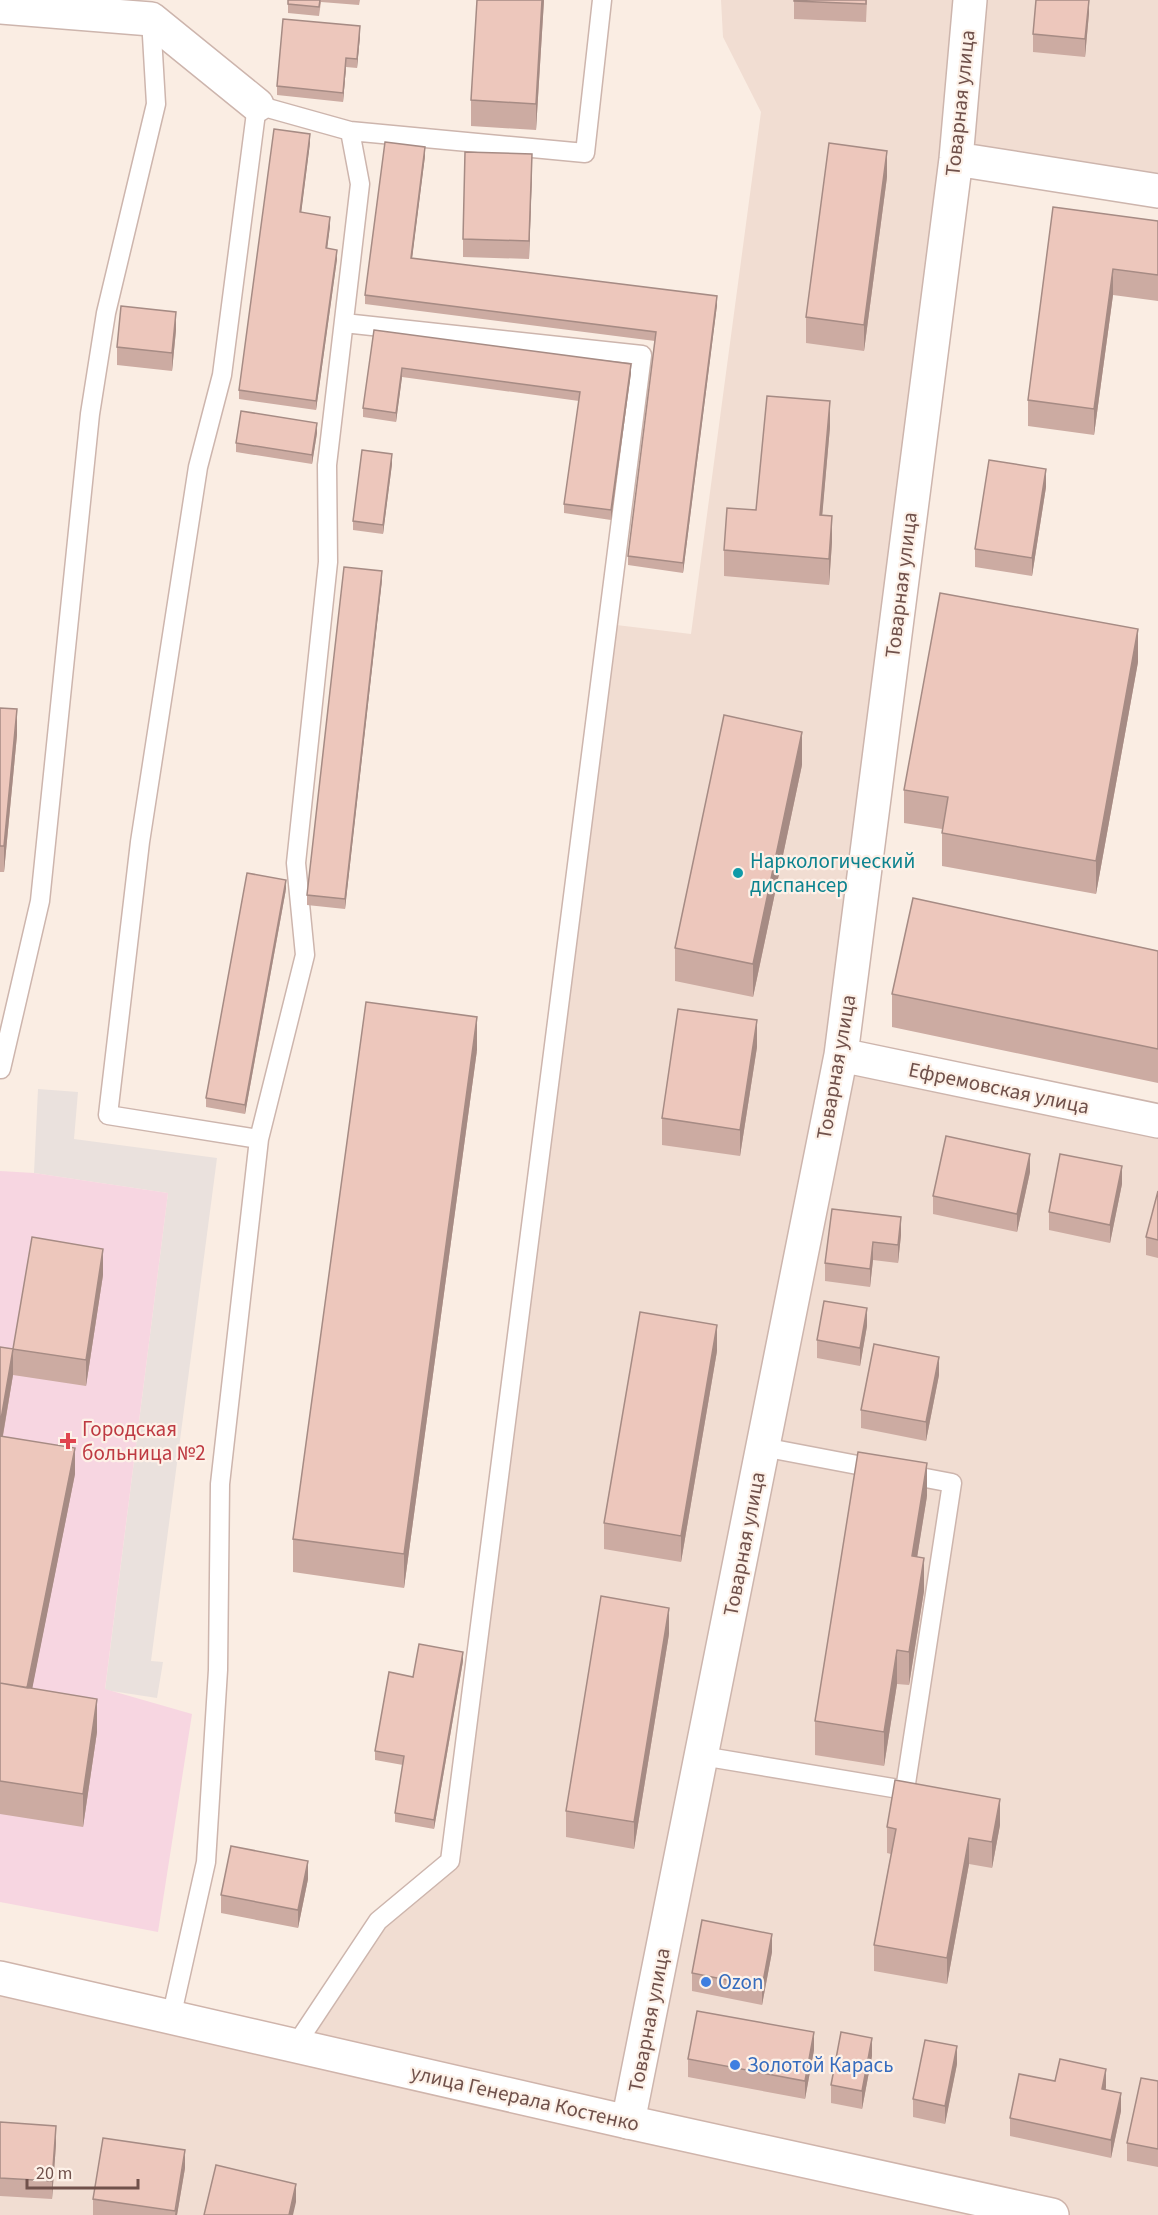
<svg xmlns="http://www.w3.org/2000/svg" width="1158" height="2215" viewBox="0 0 1158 2215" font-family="'Source Sans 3',sans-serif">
<rect width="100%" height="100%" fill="#faede3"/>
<path fill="#f1ddd2" d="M721,0h437v191l-202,-32 -115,896 317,66v1094h-1158v-237l295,68 83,-125 72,-60 158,-1237 83,10 70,-522 -38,-75z"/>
<path fill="#eae1dd" d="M38,1089l40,3 -4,47 143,19 -66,503 12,1 -6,36 -52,-8 63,-497 -134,-20z"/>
<path fill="#f7d6e1" d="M0,1171l34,2 134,20 -63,496 87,25 -34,218 -158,-30z"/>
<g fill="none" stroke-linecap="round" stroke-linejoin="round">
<g stroke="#cdb5ad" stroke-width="21">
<path id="lane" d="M350,131l235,22 17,-153
M1,1069l39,-168 50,-487 16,-101 50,-209 -5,-85
M702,1756l203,34 47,-307 -189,-36
M171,2018l35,-156 12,-192 2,-186 39,-345 46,-184 -9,-92 32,-301 -1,-97 33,-281 -10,-53 -93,-26 -35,270 -24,92 -58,375 -32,273 151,24
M295,2046l83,-125 72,-60 192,-1506 -298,-32"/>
</g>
<g stroke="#cdb5ad" stroke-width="36">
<path id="street" d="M0,7l151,12 106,86
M956,159l202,32
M841,1055l317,66
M628,2122l213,-1067 115,-896 14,-159"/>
</g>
<g stroke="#cfb4ab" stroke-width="36">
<path id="secondary" d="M0,1978l628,144 424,93"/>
</g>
<use href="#lane" stroke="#fff" stroke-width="18"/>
<use href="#street" stroke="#fff" stroke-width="33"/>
<use href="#secondary" stroke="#fff" stroke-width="33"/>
</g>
<path fill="#ccaba2" d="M288,0h72l-1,5 -38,-3 -2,14 -31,-3z
M544,0l-8,130 -65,-4v-26z
M794,0h73l-1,22 -72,-3z
M1089,0v13l-4,44 -52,-5v-18z
M360,36l-3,32 -11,-1 -3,35 -66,-7v-9z
M310,143l-9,70 29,13 -3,22 10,11 -21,151 -77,-11v-9z
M425,156l-13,102 305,47 -34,268 -55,-8v-9l27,-215 -290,-37v-9z
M532,172l-3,87 -66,-2v-18z
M887,177l-23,174 -58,-8v-26z
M1053,207l105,14v80l-45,-6 -19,140 -66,-9v-26z
M176,330l-4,41 -55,-6v-18z
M374,330l257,43 -20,147 -47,-7v-9l15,-103 -177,-24 -6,45 -33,-5v-9z
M830,427l-8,88 10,27 -3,43 -105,-9v-26l32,-40z
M317,433l-5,31 -76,-12v-9z
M392,464l-9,70 -30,-4v-9z
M1046,487l-14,89 -57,-9v-18z
M382,580l-37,329 -38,-4v-10z
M1138,662l-42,232 -154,-28v-37l-38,-6v-33z
M0,708l17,27 -13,137h-4z
M802,765l-49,232 -78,-16v-33z
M286,889l-41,225 -39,-7v-9z
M1158,951v132l-266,-56v-33z
M757,1047l-17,109 -78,-11v-27z
M477,1050l-73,538 -111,-16v-33z
M1030,1172l-13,60 -84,-18v-18z
M1122,1184l-12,59 -61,-13v-18z
M1158,1191v67l-12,-3v-18z
M832,1209l69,26 -3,28 -25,-3 -3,27 -45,-6v-18z
M103,1275l-17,111 -73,-11 -10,61 72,38 -43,214 65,44 -14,95 -83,-13v-467l13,2z
M867,1326l-7,40 -43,-8v-18z
M717,1351l-36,211 -77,-13v-26z
M939,1375l-13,66 -65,-13v-18z
M927,1496l-10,61 7,34 -15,94 -12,-1 -13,82 -69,-11v-34z
M669,1634l-35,215 -68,-12v-26z
M463,1661l-29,168 -39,-7v-9l8,-48 -28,-5v-9z
M1000,1825l-8,43 -23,-4 -22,120 -73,-13v-26l17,-91 -4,-1v-26z
M308,1879l-10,49 -77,-15v-18z
M772,1952l-10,53 -70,-14v-18z
M814,2050l-9,49 -117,-22v-18z
M872,2056l-10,53 -31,-6v-18z
M957,2064l-12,60 -32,-7v-18z
M1055,2081l51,6v3l15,21 -10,47 -101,-22v-18z
M1158,2081v86l-31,-6v-18z
M0,2122l56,22 -4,55 -52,-3z
M185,2168l-8,47h-84v-16z"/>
<path fill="#a68b84" d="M542,0h2l-8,130v-26z
M1089,0v13l-4,44v-18z
M360,26v10l-3,32v-9z
M346,58v9l-3,35v-9z
M310,134v9l-10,79v-10z
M425,147v9l-14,111v-9z
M887,151v26l-23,174v-26z
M532,154v18l-3,87v-18z
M330,217v9l-4,32v-10z
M337,250v9l-21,151v-9z
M1113,269v26l-19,140v-26z
M717,296v9l-34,268v-10z
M176,312v18l-4,41v-18z
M631,364v9l-20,147v-10z
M402,368v9l-6,45v-9z
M830,401v26l-10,114v-26z
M317,423v10l-5,31v-9z
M392,454v10l-9,70v-9z
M1046,469v18l-14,89v-18z
M832,516v26l-3,43v-26z
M382,571v9l-37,329v-10z
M1138,629v33l-42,232v-33z
M17,709v26l-13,137v-26z
M802,732v33l-49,232v-33z
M286,880v9l-41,225v-9z
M477,1017v33l-73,538v-34z
M757,1020v27l-17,109v-26z
M1030,1154v18l-13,60v-18z
M1122,1166v18l-12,59v-18z
M901,1217v18l-3,28v-18z
M873,1242v18l-3,27v-18z
M103,1249v26l-17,111v-26z
M867,1308v18l-7,40v-18z
M717,1325v26l-36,211v-26z
M13,1349v26l-13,77v-27z
M939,1357v18l-13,66v-19z
M75,1448v26l-49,246v-26z
M927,1463v33l-15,93v-33z
M924,1558v33l-15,94v-33z
M669,1608v26l-35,215v-27z
M897,1650v34l-13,82v-34z
M463,1652v9l-29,168v-9z
M97,1699v33l-14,95v-33z
M1000,1799v26l-8,43v-26z
M969,1838v26l-22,120v-26z
M308,1861v18l-10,49v-18z
M772,1934v18l-10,53v-18z
M814,2032v18l-9,49v-18z
M872,2038v18l-10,53v-18z
M957,2046v18l-12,60v-18z
M1106,2069v18l-4,20v-18z
M1121,2093v18l-10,47v-18z
M56,2126v18l-4,55v-18z
M185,2150v18l-8,47h-2z
M296,2184v18l-3,13h-4z"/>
<path fill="#edc7bc" stroke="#a68b84" stroke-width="1.5" d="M288,0h32l-1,7 -31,-3z
M477,0h65l-6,104 -65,-4z
M794,0h72v4l-72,-3z
M1036,0h53l-4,39 -52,-5z
M283,19l77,7 -3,33 -11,-1 -3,35 -66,-7z
M274,129l36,5 -10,78 30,5 -4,31 11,2 -21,151 -77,-11z
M385,142l40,5 -14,111 306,38 -34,267 -55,-7 28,-224 -291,-37z
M829,143l58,8 -23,174 -58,-8z
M465,152l67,2 -3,87 -66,-2z
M1053,207l105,14v54l-45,-6 -19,140 -66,-9z
M121,306l55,6 -4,41 -55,-6z
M374,330l257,34 -20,146 -47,-6 16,-112 -178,-24 -6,45 -33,-5z
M767,396l63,5 -10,114 12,1 -3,43 -105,-9 3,-42 29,2z
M241,411l76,12 -5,32 -76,-12z
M362,450l30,4 -9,71 -30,-4z
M989,460l57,9 -14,89 -57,-9z
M344,567l38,4 -37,328 -38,-4z
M940,593l198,36 -42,232 -154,-28 6,-36 -44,-7z
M0,708l17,1 -13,137h-4z
M724,715l78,17 -49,232 -78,-16z
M247,873l39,7 -41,225 -39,-7z
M913,898l245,53v98l-266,-55z
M366,1002l111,15 -73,537 -111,-15z
M678,1009l79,11 -17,110 -78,-12z
M946,1136l84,18 -13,60 -84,-18z
M1060,1154l62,12 -12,59 -61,-13z
M1158,1191v49l-12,-3z
M832,1209l69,8 -3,28 -25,-3 -3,27 -45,-6z
M32,1237l71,12 -17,111 -73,-11 -13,76v-78l13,2z
M824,1301l43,7 -7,40 -43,-8z
M640,1312l77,13 -36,211 -77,-13z
M874,1344l65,13 -13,65 -65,-12z
M0,1436l75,12 -48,240 -27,-5z
M858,1452l69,11 -15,93 12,2 -15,94 -12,-2 -13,82 -69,-11z
M601,1596l68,12 -35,214 -68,-11z
M419,1644l44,8 -29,168 -39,-7 9,-57 -29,-5 14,-79 24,5z
M0,1683l97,16 -14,95 -83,-13z
M895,1780l105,19 -8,43 -23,-4 -22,120 -73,-13 22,-116 -9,-2z
M231,1846l77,15 -10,49 -77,-15z
M702,1920l70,14 -10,53 -70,-14z
M697,2011l117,21 -9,49 -117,-22z
M841,2032l31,6 -10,53 -31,-6z
M925,2040l32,6 -12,60 -32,-7z
M1060,2059l46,10 -4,20 19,4 -10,47 -101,-22 9,-44 36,7z
M1141,2078l17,3v68l-31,-6z
M0,2122l56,4 -4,55 -52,-3z
M103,2138l82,12 -10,61 -82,-12z
M216,2165l80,19 -7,31h-85z"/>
<circle fill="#0f9aa8" stroke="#fdf1e8" stroke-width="2" cx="738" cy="873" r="6"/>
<path fill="#e0444e" stroke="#fdf1e8" stroke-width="2" d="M65 1432h6v6h6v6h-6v6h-6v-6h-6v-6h6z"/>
<g fill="#3f7fe0" stroke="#fdf1e8" stroke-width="2">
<circle cx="706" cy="1982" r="6"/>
<circle cx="735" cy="2065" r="6"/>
</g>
<g text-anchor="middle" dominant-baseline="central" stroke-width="4.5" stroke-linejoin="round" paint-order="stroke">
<g font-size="21" fill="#70514b" stroke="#fdf1e8">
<text transform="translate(960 103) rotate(-84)">Товарная улица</text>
<text transform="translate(901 585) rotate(-83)">Товарная улица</text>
<text transform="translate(836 1067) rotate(-80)">Товарная улица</text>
<text transform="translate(999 1088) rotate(12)">Ефремовская улица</text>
<text transform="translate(744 1544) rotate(-79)">Товарная улица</text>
<text transform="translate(649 2020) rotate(-79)">Товарная улица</text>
<text transform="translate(525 2098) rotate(13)">улица Генерала Костенко</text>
</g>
<g font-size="21" fill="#0d838f" stroke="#fdf1e8" text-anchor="start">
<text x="750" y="861">Наркологический<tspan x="750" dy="24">диспансер</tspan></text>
</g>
<g font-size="21" fill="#be3a42" stroke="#fdf1e8" text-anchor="start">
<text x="82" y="1429">Городская<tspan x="82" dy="24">больница №2</tspan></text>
</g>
<g font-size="21" fill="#366cbe" stroke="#fdf1e8" text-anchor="start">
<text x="718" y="1982">Ozon</text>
<text x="747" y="2065">Золотой Карась</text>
</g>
</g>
<path d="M27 2179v9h111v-9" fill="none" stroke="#70514b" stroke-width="3"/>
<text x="36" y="2179" font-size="18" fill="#70514b" stroke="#fdf1e8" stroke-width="4.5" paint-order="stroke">20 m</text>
</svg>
